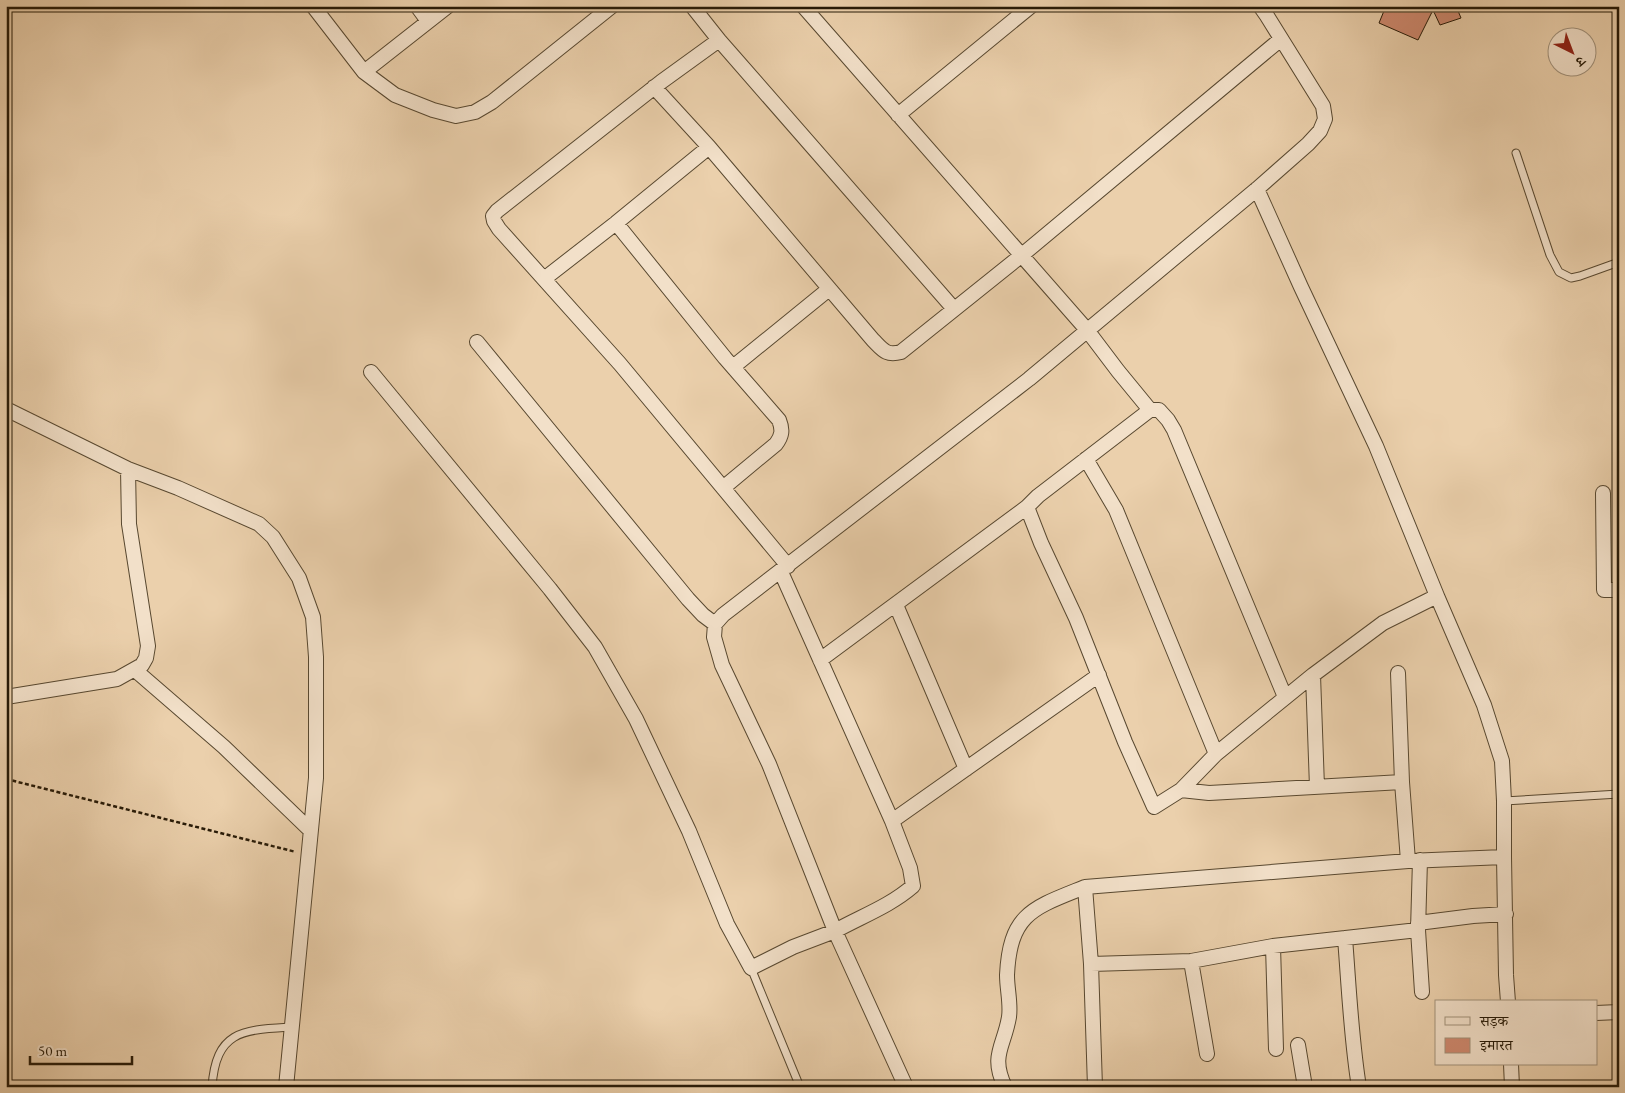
<svg xmlns="http://www.w3.org/2000/svg" width="1625" height="1093" viewBox="0 0 1625 1093" font-family="'EB Garamond','Noto Serif Devanagari',serif">
<rect width="100%" height="100%" fill="#ebd0ac"/>
<filter id="stains"><feTurbulence type="fractalNoise" baseFrequency=".004" numOctaves="4"/><feColorMatrix values="0 0 0 0 .2 0 0 0 0 .09 0 0 0 0 .02 0 0 0 .5 -.17"/></filter>
<radialGradient id="worn" r=".72"><stop offset=".6" stop-color="#630" stop-opacity="0"/><stop offset="1" stop-color="#630" stop-opacity=".3"/></radialGradient>
<path fill="#ce896f" stroke="#271a07" d="M1386,6h70l5,12 -21,7 -7,-15 -15,30 -39,-17z"/>
<g fill="none" stroke-linecap="round" stroke-linejoin="round">
<g stroke="#584830" stroke-width="9">
<path id="service" d="M1516,153l34,102 9,17 12,6 9,-2 39,-14
M1504,801l115,-7
M751,968l49,119
M212,1087c4,-57 31,-57 79,-60"/>
</g>
<g stroke="#584830" stroke-width="16">
<path id="minor" d="M313,6l51,66 31,23 38,15 23,6 19,-4 17,-10 120,-96
M417,6l11,15
M692,6l27,34 235,269
M803,6l284,324 31,41 32,39
M719,40l-58,42 -164,129 -4,5 1,5 5,8 121,135 168,202
M364,72l84,-66
M654,87l55,60 164,193c10,10 13,16 28,12l121,-97 259,-216
M898,115l133,-109
M1257,189l44,98 75,159 61,150
M616,223l109,135 54,62c4,10 3,16 -3,24l-53,44
M544,279l72,-56 93,-76
M477,342l211,257 15,16 12,9
M733,367l96,-78
M371,372l179,217 45,58 41,72 53,112 38,93 24,44 42,-21 42,-16 -66,-167 -47,-99 -8,-28 1,-13 8,-9 306,-236 228,-190 51,-45 12,-13 5,-12 -2,-13 -56,-90 -7,-10
M6,409l122,60 50,19 81,36 14,13 26,41 14,39 3,40v121l-30,309
M1086,459l30,51 100,244
M1603,493l1,97h15
M1027,507l14,36 35,75 49,124 29,65 27,-17 35,-36 97,-79 70,-52 54,-27 47,109 18,56 2,40v56l2,118 2,27
M781,572l111,249 18,47 3,18c-23,20 -51,30 -78,45l71,156
M896,605l70,164
M820,660l207,-153 11,-11 112,-86h9l9,10 6,10 111,267
M135,670l89,77 86,83
M1398,673l4,109 6,79 96,-4
M1313,675l4,112
M6,697l111,-18 25,-14 4,-7 2,-12 -19,-122 -1,-55
M1181,790l28,3 193,-11
M892,821l207,-146
M1420,860l-2,70 4,62
M1418,923l55,-7 33,-2
M1345,938c4,50 6,100 14,149
M1273,946l3,103
M1191,961l16,93
M1091,964l100,-3 82,-15 145,-16
M1596,1013l23,-1
M1298,1045l7,42
M1511,1064l1,23
M1005,1087c-15,-32 -1,-40 4,-70 2,-13 -2,-28 -2,-42 3,-62 26,-67 78,-88
M1095,1087l-4,-123 -6,-77 323,-26"/>
</g>
<path stroke="#271a07" stroke-width="2.5" stroke-dasharray="4 2.5" stroke-linecap="butt" d="M6,779l290,73"/>
<use href="#service" stroke="#f2e0c9" stroke-width="7"/>
<use href="#minor" stroke="#f2e0c9" stroke-width="14"/>
</g>
<rect width="1625" height="1093" fill="none" stroke="#ebd0ac" stroke-width="25"/>
<rect x="8" y="8" width="1610" height="1078" fill="none" stroke="#271a07" stroke-width="2.5"/>
<rect x="12" y="12" width="1600" height="1068" fill="none" stroke="#271a07"/>
<rect x="1435" y="1000" width="162" height="65" fill="#f2e0c9" stroke="#a1917b"/>
<rect x="1445" y="1017" width="25" height="8" fill="#f2e0c9" stroke="#a1917b"/>
<text x="1480" y="1026" font-size="15" fill="#271a07">सड़क</text>
<rect x="1445" y="1038" width="25" height="15" fill="#ce896f" stroke="#a1917b"/>
<text x="1480" y="1050" font-size="15" fill="#271a07">इमारत</text>
<g transform="translate(1572 52) rotate(138)"><circle r="24" fill="#f2e0c9" stroke="#a1917b"/>
<path d="M0-4L9 19L0 12L-9 19Z" fill="#8f2418"/>
<text y="-8" font-size="14" font-weight="bold" text-anchor="middle" fill="#271a07">उ</text>
</g>
<path d="M30 1056v8h102v-8" fill="none" stroke="#271a07" stroke-width="2.5"/>
<text x="38" y="1056" font-size="15" fill="#271a07" stroke="#f2e0c9" stroke-width="4" paint-order="stroke">50 m</text>
<rect width="100%" height="100%" filter="url(#stains)"/>
<rect width="100%" height="100%" fill="url(#worn)"/>
</svg>
